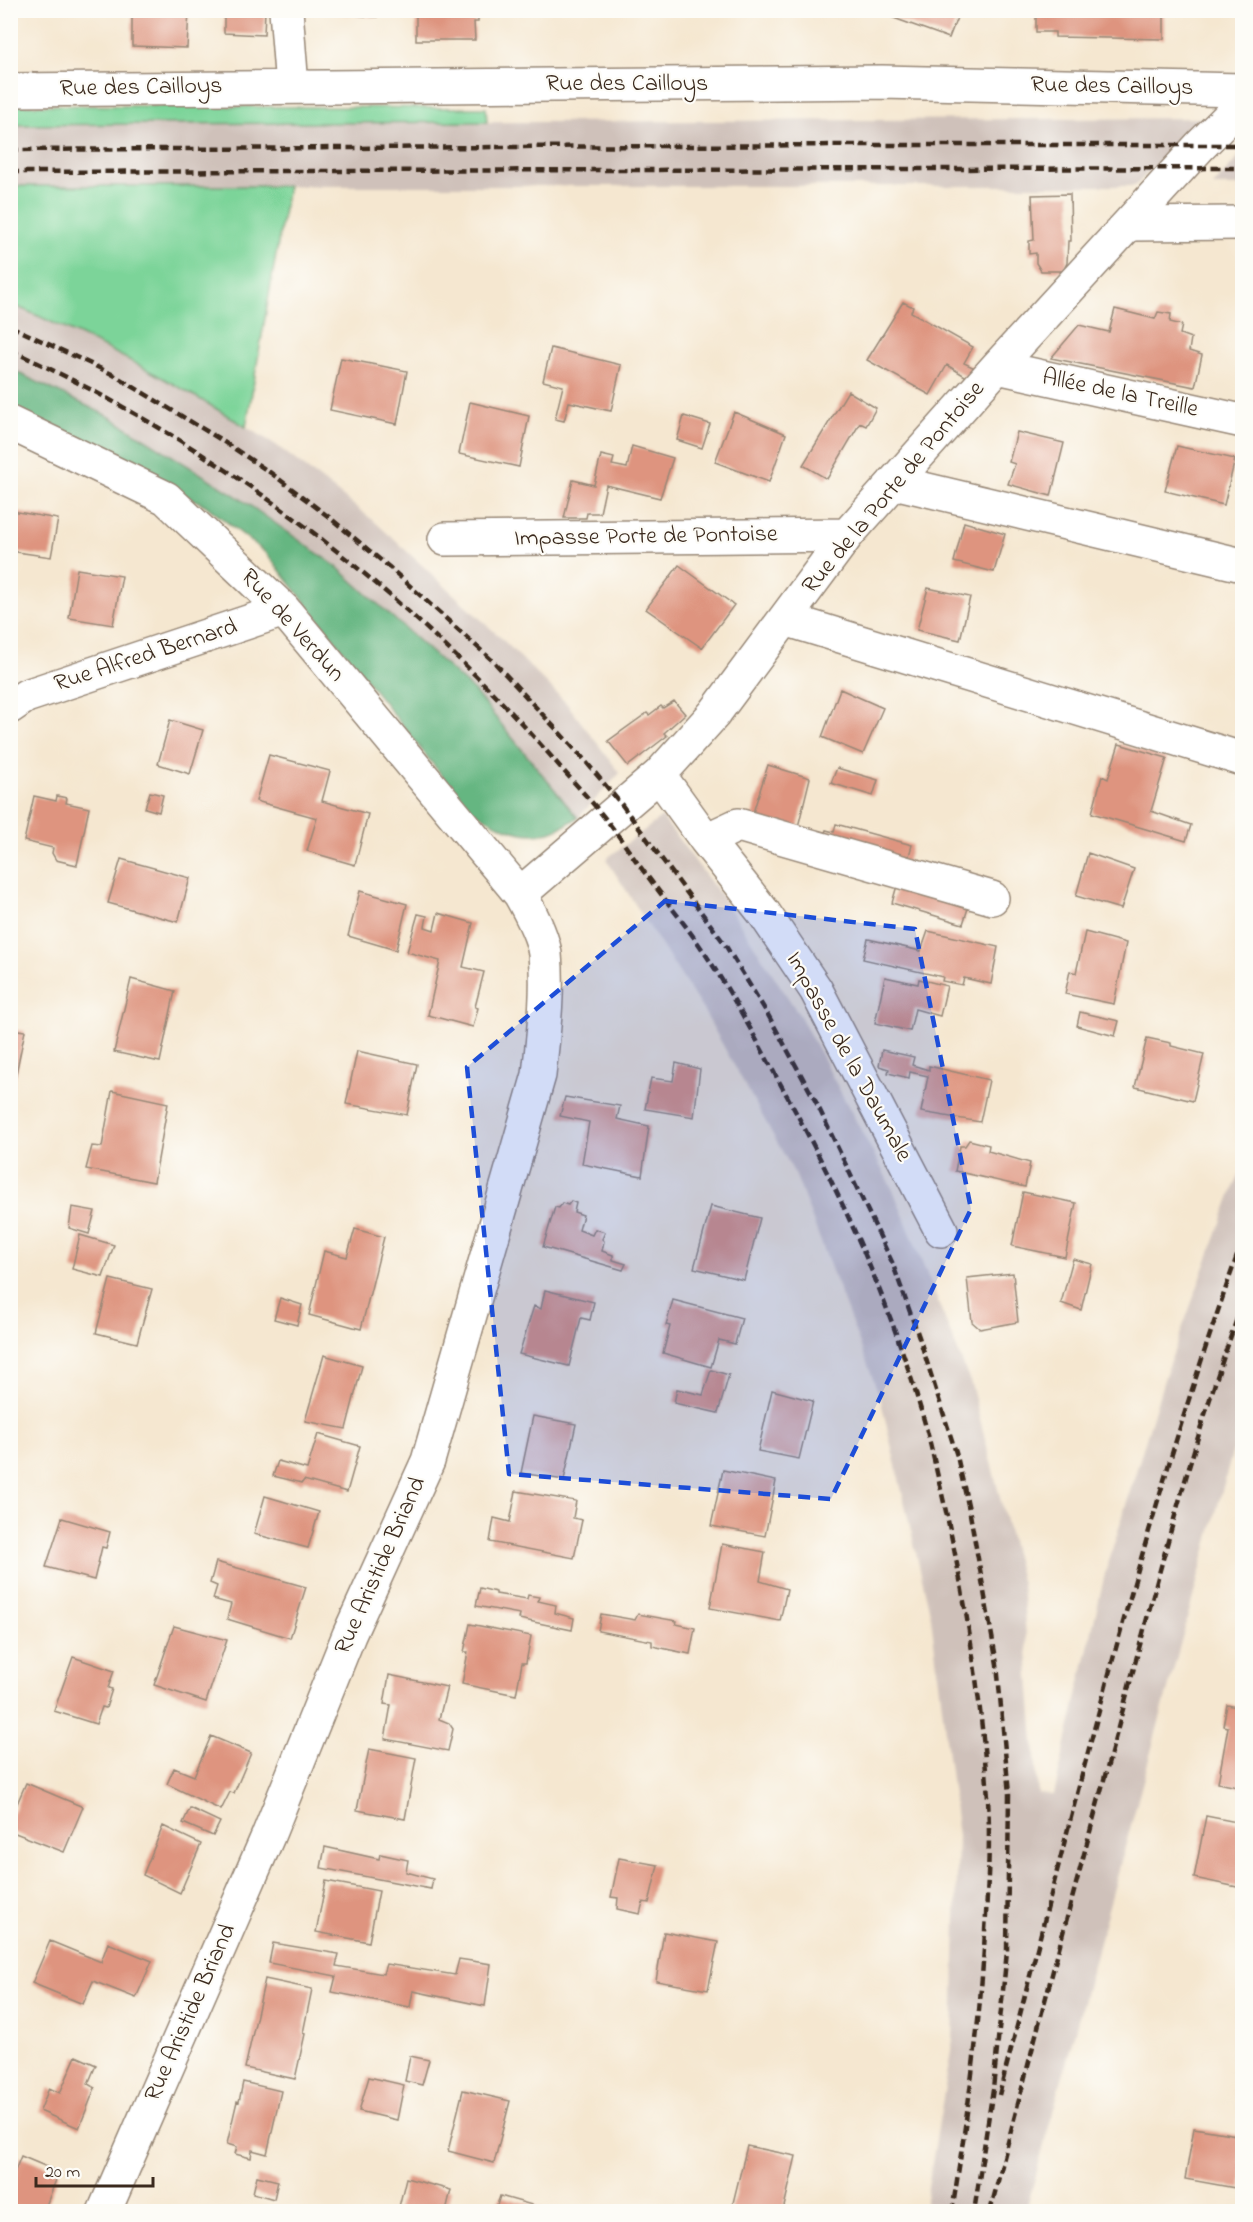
<svg xmlns="http://www.w3.org/2000/svg" width="1253" height="2222" viewBox="0 0 1253 2222" font-family="'Indie Flower',sans-serif">
<rect width="100%" height="100%" fill="#fdfcf7"/>
<filter id="ink" filterUnits="userSpaceOnUse"><feTurbulence type="fractalNoise" baseFrequency=".0167" numOctaves="2"/><feDisplacementMap in="SourceGraphic" scale="12" xChannelSelector="R" yChannelSelector="G"/><feConvolveMatrix kernelMatrix="1 2 1 2 8 2 1 2 1" color-interpolation-filters="sRGB"/></filter>
<filter id="wash" filterUnits="userSpaceOnUse"><feTurbulence type="fractalNoise" baseFrequency=".008" numOctaves="4" result="noise"/><feDisplacementMap in="SourceGraphic" scale="24" xChannelSelector="R" yChannelSelector="G"/><feGaussianBlur stdDeviation="1.35" result="paint"/><feColorMatrix in="noise" values="0 0 0 0 0 0 0 0 0 0 0 0 0 0 0 0 0 1.4 0 .05"/><feComposite in="paint" operator="in"/></filter>
<g filter="url(#wash)">
<rect width="100%" height="100%" fill="#f5e7d0"/>
<path fill="#cfc1ba" d="M1203,118l-68,68h-1124l-1,-61z
M1242,153v33h-29z
M10,304l46,20 130,66 90,55 98,76 126,116 67,67 53,69 -42,45 -104,-127 -137,-124 -99,-70 -128,-80 -99,-48z
M662,817l63,84 75,115 94,176 77,192 51,200 16,210 16,1 51,-221 60,-198 70,-192 7,-15v248l-216,794h-102l29,-172 5,-203 -27,-219 -51,-220 -84,-221 -91,-163 -99,-154z"/>
<path fill="#7cd499" stroke="#5c7f5c" stroke-width="1.5" d="M11,105l475,3 1,14 -476,3z
M11,186h277l-42,241c-75,-47 -154,-88 -235,-123z"/>
<path fill="#65b681" stroke="#507050" stroke-width="1.5" d="M10,369l100,48 128,80 99,70 137,124 104,127c-8,4 -17,10 -25,13 -32,11 -63,-9 -88,-26l-198,-251 -62,-49 -194,-94z"/>
<g id="blocks">
<path fill="#de947f" d="M132,10h57l-2,38 -55,-2z
M224,10h41l-1,25 -40,-2z
M333,10h45l-1,7 -44,-4z
M416,10h62v12h-4l1,18h-59z
M894,10h66l-11,28 -58,-21z
M1036,10h128v29l-109,-2v-5h-19z
M1070,194l1,47h-3l-1,22 -4,8h-22l-5,-8v-10l-7,1v-13l5,-1 -2,-45z
M903,302l10,5 -2,5 62,35 -9,16 17,8 -11,8 -23,-14 -17,30 -63,-35z
M1115,309l40,10 3,-7 13,2 -1,8 12,3 -2,9 11,4 -2,13 13,4 -7,32 -144,-29 28,-33 30,7z
M551,348l70,17 -10,46 -42,-9 -5,19 -9,-2 8,-33 -20,-5z
M341,358l66,13 -10,53 -67,-14z
M848,391l28,17 -10,18 -6,-3 -33,56 -24,-14z
M470,402l59,14 -10,51 -60,-13z
M734,412l52,22 -17,48 -54,-20z
M684,416l26,8 -8,24 -25,-8z
M1017,432l47,11 -13,53 -43,-12 7,-20 -6,-2z
M632,446l41,12 -13,40 -54,-13 -6,28h-13l-1,5h-22l9,-38 21,5 7,-30 13,3 -2,7 15,3z
M1177,446l58,13 -11,46 -59,-14z
M12,511l46,8 -7,38 -41,-6z
M964,522l41,12 -11,38 -40,-10z
M679,565l55,40 -32,43 -56,-39z
M77,569l45,7 -9,49 -44,-7z
M928,588l42,9 -10,43 -43,-10z
M840,689l43,19 -20,46 -41,-17z
M674,701l11,13 -21,19 3,3 -39,30 -20,-25 39,-28 2,2 12,-9 2,2z
M170,720l33,10 -13,44 -32,-10z
M1119,744l48,14 -16,53 40,14 -5,16 -94,-28 10,-37 6,3z
M269,755l61,16 -8,30 46,13 -13,51 -48,-14 10,-33 -61,-17z
M768,765l42,13 -13,53 -46,-12z
M837,768l41,12 -5,16 -42,-13z
M150,792l13,3 -4,17 -14,-4z
M34,796l22,5 1,-5 10,2 -1,5 23,5 -12,57 -21,-5 -4,-7 1,-5 -29,-7z
M836,824l76,21 -5,18 -84,-25 3,-8 8,2z
M1088,853l46,16 -13,40 -45,-13z
M121,859l69,19 -12,44 -70,-19z
M898,882l72,20 -7,22 -71,-21z
M360,891l47,13 -11,46 -48,-14z
M438,913l35,10 -10,44 21,5 -9,35 3,1 -5,19 -45,-12 12,-54 -33,-9 11,-38 9,2 -2,11 9,3z
M928,931l70,16 -7,37 -27,-6 -2,7 -20,-4 1,-4 -80,-18 5,-20 53,12z
M1085,932l41,11 -12,61 -49,-10 5,-23 6,2z
M885,977l33,7 1,-5 28,7 -7,30 -25,-7 -5,22 -35,-8z
M131,979l44,12 -15,71 -46,-10z
M1080,1012l39,9 -4,15 -38,-10z
M10,1029l15,2 -13,62h-2z
M1147,1038l24,5v3l33,8 -11,47 -58,-14z
M882,1050l32,7 -2,8 17,5v-4l60,14 -9,42 -59,-10 7,-36 -18,-4 -1,6 -21,-5 1,-4 -10,-3z
M357,1051l60,13 -10,51 -61,-11z
M676,1063l24,6 -6,48 -49,-8 6,-31 22,3z
M112,1091l56,12 -14,79 -68,-13 6,-23 10,1z
M565,1097l55,9 -3,13 32,7 -7,50 -60,-12 7,-42 -29,-6z
M969,1140l20,5 -1,6 42,12 -5,24 -70,-16 5,-25h5z
M1023,1192l53,11 -11,54 -53,-11z
M571,1201l5,2 -2,9 9,3 -4,15 13,5 3,-6 10,3 -3,7 2,2 -2,10 11,4v5l13,4 -3,6 -80,-23 12,-40 4,1 3,-5 6,2z
M711,1206l49,12 -16,62 -50,-12z
M72,1207l23,4 -6,23 -20,-6z
M355,1229l29,8 -23,92 -52,-14 15,-64 23,6z
M80,1235l34,10 -11,32 -31,-8z
M1073,1259l19,5 -11,46 -20,-7z
M1013,1273l5,49 -38,7 -8,-7 -5,-44z
M110,1279l42,10 -15,54 -41,-10z
M545,1290l49,12 -4,18 -9,-2 -12,48 -50,-12 15,-48 7,3z
M280,1298l22,7 -5,20 -23,-6z
M673,1300l69,18 -7,26 -16,-4 -8,27 -48,-14 7,-27 -4,-1z
M324,1355l38,11 -16,63 -41,-8z
M711,1370l18,5 -11,38 -44,-10 3,-14 26,6z
M772,1390l41,11 -14,58 -41,-8z
M533,1416l43,8 -12,56 -43,-7z
M318,1434l42,12 -13,46 -43,-12 -2,3 -29,-7 5,-15 29,8z
M723,1470l53,11 -11,55 -54,-10z
M516,1491l60,10 -3,17 9,2 -8,38 -84,-16 4,-24 16,4z
M265,1496l54,16 -11,36 -54,-14z
M62,1518l48,14 -4,16 -4,-1 -8,33 -48,-13z
M722,1544l43,8 -5,29 27,8 -7,32 -70,-13z
M216,1562l90,25 -16,51 -63,-19 4,-15 -18,-5 4,-13 -7,-3z
M480,1588l16,4v2l31,5 1,-4 11,2 -1,4 18,4 -1,8 19,5 -2,12 -53,-11 1,-5 -44,-8z
M601,1614l34,6 3,-6 39,7 -1,3 19,4 -5,26 -38,-8v-5l-54,-10z
M470,1624l61,12 -5,27h-4l-6,32 -54,-11 6,-32h-4z
M174,1626l53,14 -21,62 -52,-17z
M73,1657l41,14 -6,17 4,1 -6,19 -4,-1 -6,17 -42,-13z
M389,1675l58,12 -8,32 10,4 4,6 -5,22 -63,-12 6,-34 -7,-1z
M1227,1705l15,3v80l-24,-5 10,-56 -5,-1z
M211,1736l40,17 -17,40 -4,-1 -9,18 -54,-26 7,-16 20,8z
M369,1749l47,9 -11,61 -48,-9z
M26,1783l57,24 -19,45 -54,-21v-11z
M190,1808l30,14 -7,14 -30,-13z
M1206,1816l36,7v65l-48,-10z
M163,1826l38,18 -21,49 -37,-18z
M325,1847l54,12 1,-5 28,6 -2,12 27,7 -2,10 -110,-21z
M619,1858l39,7 -9,38 -6,-1 -3,12 -23,-5 1,-11 -7,-1z
M326,1881l53,10 -10,51 -53,-10z
M664,1932l54,10 -10,48 -52,-9z
M50,1941l51,21 7,-19 44,18 -16,37 -43,-17 -10,23 -51,-21z
M273,1943l66,11 -3,12 47,8 3,-10 69,11 4,-16 32,5 -6,42 -72,-15 -3,16 -78,-15 4,-16 -67,-13z
M265,1979l47,10 -9,44 2,1 -10,45 -50,-11z
M76,2056l20,9 -8,19 7,4 -16,40 -39,-17 9,-23 11,5z
M410,2056l19,4 -7,25 -17,-4z
M369,2077l35,8 -7,35 -38,-9z
M243,2082l38,9 -14,63 -15,-4 -1,8 -16,-4 2,-7 -10,-3 10,-43 2,1z
M463,2090l47,11 -16,62 -46,-12z
M1194,2128l48,8 -2,26h2l-1,27 -56,-10z
M747,2146l49,10 -13,55h-52z
M21,2156l38,16 -15,39 -34,-1v-32h2z
M257,2176l21,5 -4,18 -21,-6z
M406,2178l45,12 -5,21h-48z
M500,2196l53,15h-58z"/>
</g>
</g>
<g filter="url(#ink)">
<use href="#blocks" fill-opacity="0" stroke="#988877" stroke-width="1.5"/>
<g fill="none" stroke-linecap="round" stroke-linejoin="round">
<g stroke="#988877" stroke-width="36">
<path id="minor" d="M286,10l6,77
M10,90l872,-8 360,8
M1130,224l112,-1
M997,367l245,54
M10,423l156,75 118,112 236,284c9,16 23,42 25,60 4,40 -2,81 -6,121l-111,386 -79,174 -81,201 -164,376
M894,482l348,83
M445,539l402,-4
M785,619l457,140
M10,707l16,-11 258,-86
M659,775l47,65 58,73 52,77 125,240
M706,840l32,-15 254,73
M520,894l139,-119 55,-61 133,-179 150,-168 203,-221 42,-42"/>
</g>
<use href="#minor" stroke="#fff" stroke-width="33"/>
<path stroke="#3b2a1e" stroke-width="4.5" stroke-dasharray="9 4.5" stroke-linecap="butt" d="M10,150l833,-5h399
M10,172l1232,-4
M10,326l102,48 106,64 53,35 58,44 60,50 105,95 88,95 40,48 102,138 43,70 49,89 76,160 27,75 38,119 13,58 27,150 12,130 -2,157 -14,138 -19,123
M10,350c210,95 396,239 546,412 17,20 36,39 52,60 14,18 26,37 40,55 18,24 37,47 54,72 27,40 51,84 74,127 59,105 110,215 144,331 9,28 15,58 22,87 22,95 38,193 45,290 4,49 1,98 -2,147 -5,95 -18,187 -33,281
M999,2095c75,-285 143,-575 243,-853
M990,2212c43,-168 88,-336 133,-503 36,-136 71,-273 119,-404"/>
</g>
</g>
<path fill="#1d4ed8" fill-opacity="0.2" stroke="#1d4ed8" stroke-width="4.5" stroke-dasharray="12 8" stroke-linejoin="round" d="M665,901l250,28 56,280 -140,290 -322,-25 -42,-407z"/>
<g text-anchor="middle" dominant-baseline="central" stroke-width="4.5" stroke-linejoin="round" paint-order="stroke">
<g font-size="24" fill="#3b2a1e" stroke="#fdfcf7">
<text x="627" y="84">Rue des Cailloys</text>
<text transform="translate(1112 87) rotate(1)">Rue des Cailloys</text>
<text transform="translate(141 88) rotate(-1)">Rue des Cailloys</text>
<text transform="translate(1120 394) rotate(12)">Allée de la Treille</text>
<text transform="translate(894 488) rotate(-50)">Rue de la Porte de Pontoise</text>
<text transform="translate(646 537) rotate(-1)">Impasse Porte de Pontoise</text>
<text transform="translate(292 626) rotate(48)">Rue de Verdun</text>
<text transform="translate(146 656) rotate(-18)">Rue Alfred Bernard</text>
<text transform="translate(848 1057) rotate(61)">Impasse de la Daumale</text>
<text transform="translate(381 1566) rotate(-66)">Rue Aristide Briand</text>
<text transform="translate(191 2013) rotate(-66)">Rue Aristide Briand</text>
</g>
</g>
<rect width="1253" height="2222" fill="none" stroke="#fdfcf7" stroke-width="36"/>
<path d="M36 2177v9h117v-9" fill="none" stroke="#3b2a1e" stroke-width="3"/>
<text x="45" y="2177" font-size="18" fill="#3b2a1e" stroke="#fdfcf7" stroke-width="4.5" paint-order="stroke">20 m</text>
</svg>
